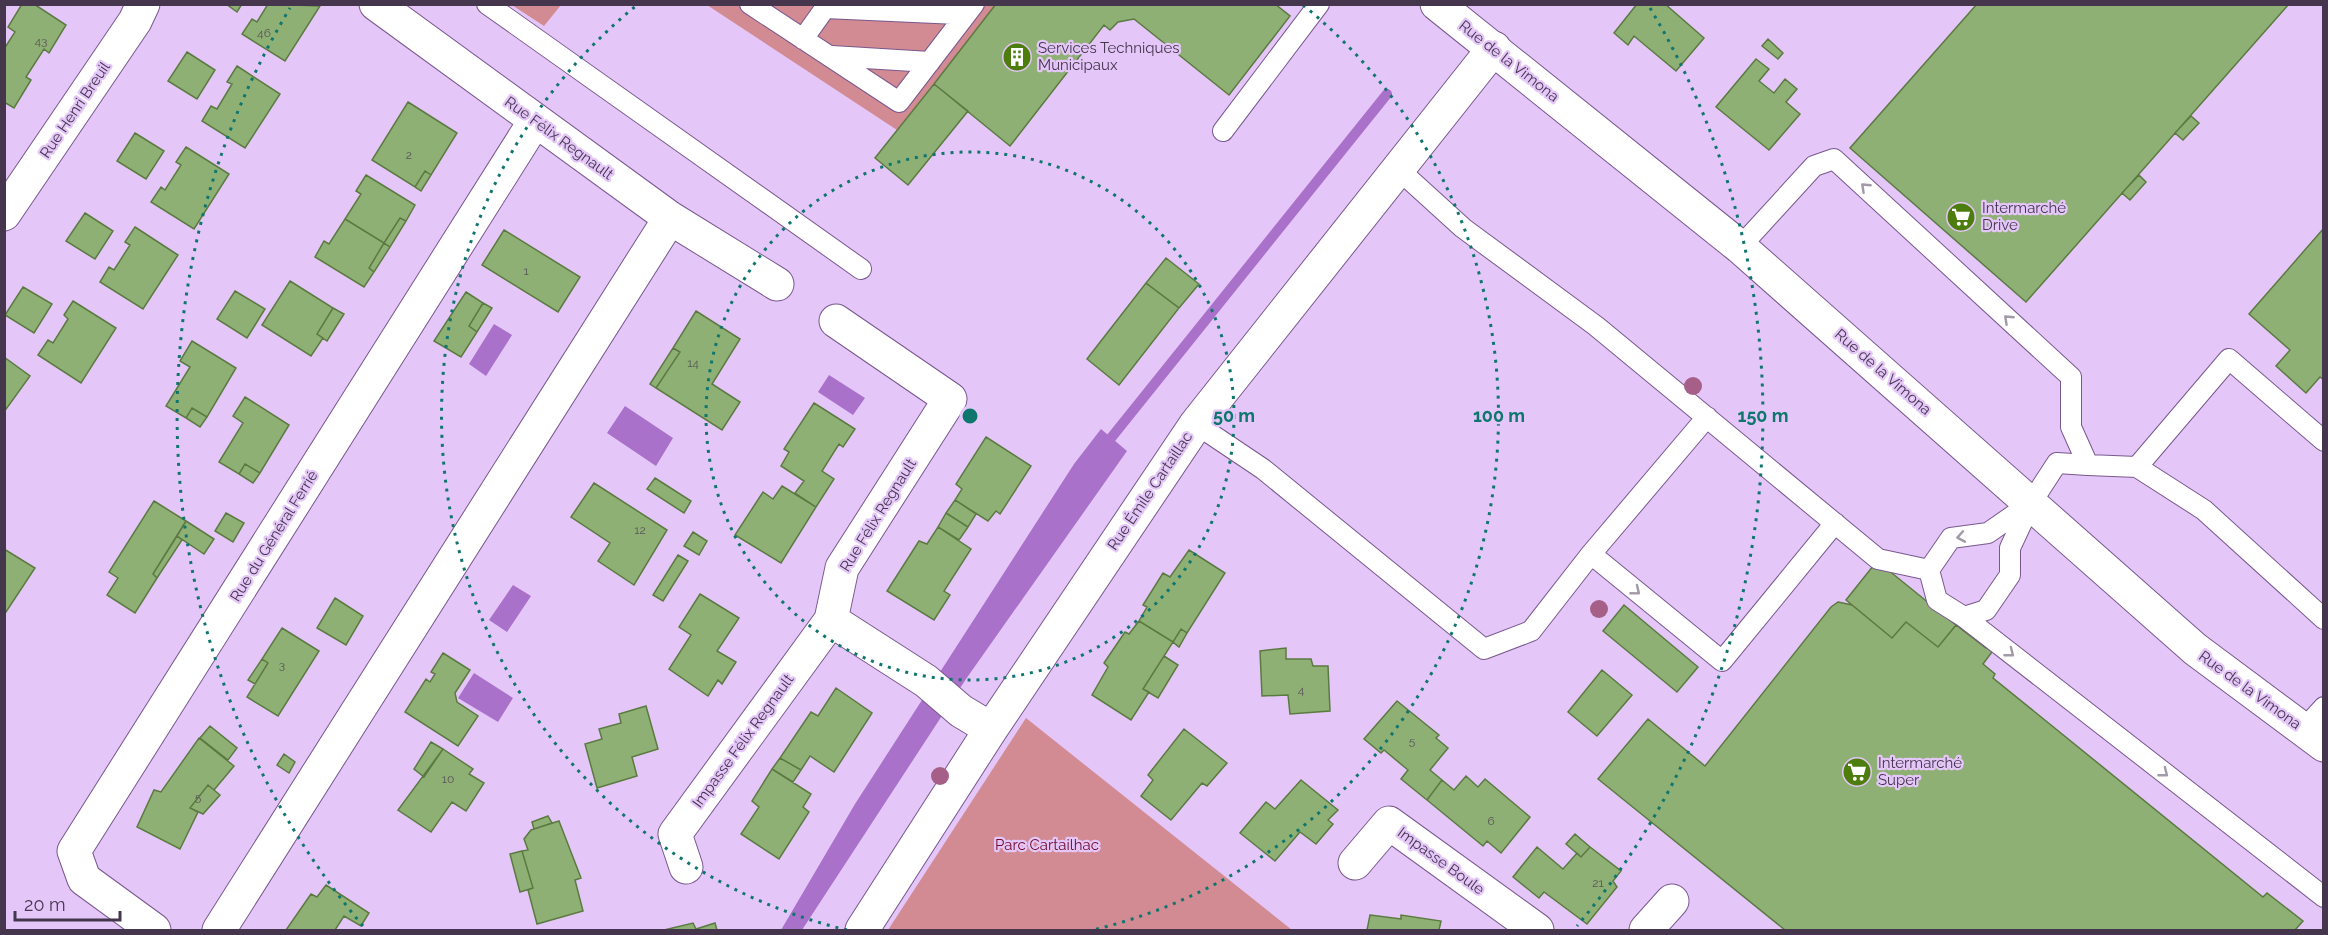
<svg xmlns="http://www.w3.org/2000/svg" width="2328" height="935" viewBox="0 0 2328 935" font-family="Raleway,sans-serif">
<rect width="100%" height="100%" fill="#e4c7f8"/>
<path fill="#d28b93" d="M512,5h49l-17,21z
M707,5h289l-99,125z
M1026,718l266,212h-404z"/>
<path fill="#a971ca" d="M494,324l18,11 -26,41 -17,-12z
M829,375l36,23 -12,17 -35,-23z
M625,406l48,32 -17,28 -49,-33z
M1101,429l26,22 -161,228 -164,251h-21l74,-126 219,-340z
M513,585l18,11 -24,36 -18,-12z
M474,673l39,25 -15,24 -40,-24z"/>
<g fill="none" stroke-linecap="round" stroke-linejoin="round">
<path stroke="#a971ca" stroke-width="10" d="M1103,448l284,-354"/>
</g>
<path fill="#8fb075" stroke="#5b7a41" stroke-width="1.5" d="M22,4h12l32,21 -17,28 -5,-4 -18,28 5,3 -17,28 -10,-6v-53l11,-17 -7,-5z
M226,4h16l-5,8z
M268,4l52,2 -35,55 -43,-27 10,-15 5,3z
M996,4h279l15,12 -61,79 -95,-76 -16,3 -8,8 -6,-5 -94,121 -76,-62z
M1637,4h28l39,34 -28,33 -42,-35 -6,9 -14,-12z
M1977,4h312l-263,298 -176,-154z
M1768,39l15,14 -5,6 -16,-13z
M187,52l28,18 -18,29 -29,-18z
M1756,59l13,10 -10,12 15,12 11,-14 12,10 -11,13 14,12 -31,36 -53,-43z
M237,66l43,28 -35,54 -43,-27 9,-15 6,3 15,-25 -5,-2z
M934,84l34,27 -60,74 -33,-27z
M408,102l49,31 -26,42 -6,-4 -10,16 -43,-27z
M2191,116l8,7 -16,17 -8,-7z
M135,133l29,18 -18,28 -29,-18z
M186,147l43,27 -35,55 -43,-27 10,-15 4,3 16,-25 -5,-3z
M425,171l6,4 -10,16 -6,-4z
M366,175l49,30 -9,16 -6,-3 -16,25 -39,-24 16,-25 -5,-3z
M2139,175l7,7 -16,18 -8,-7z
M85,213l28,18 -18,28 -29,-18z
M400,218l6,3 -16,26 -6,-4z
M345,219l39,24 -15,25 5,4 -10,15 -49,-30 9,-16 5,3z
M135,227l43,28 -35,54 -43,-27 9,-15 5,3 16,-25 -5,-3z
M2324,228v152l-4,-3 -14,16 -30,-27 14,-16 -41,-36z
M504,230l76,47 -22,35 -76,-47z
M384,243l6,4 -16,25 -5,-4z
M1166,258l33,26 -20,24 -33,-25z
M290,281l43,27 -16,26 6,4 -12,18 -49,-31z
M1146,283l33,25 -60,77 -32,-26z
M23,287l29,17 -18,29 -29,-18z
M235,291l30,18 -18,29 -30,-19z
M466,292l17,11 -14,23 8,6 -16,25 -27,-16z
M73,301l43,27 -35,55 -43,-28 10,-15 5,3 15,-24 -4,-4z
M483,303l9,5 -15,24 -8,-6z
M333,308l11,6 -17,27 -10,-7z
M696,311l44,28 -28,45 28,18 -18,28 -66,-42 24,-36 -7,-4z
M192,341l44,27 -29,49 -15,-9 -6,10 -20,-12 24,-39 -10,-6z
M673,348l7,4 -24,36 -6,-4z
M4,357l26,19 -26,36z
M245,397l44,28 -29,48 -15,-9 -6,10 -20,-12 24,-39 -10,-7z
M814,403l41,26 -12,18 -4,-3 -17,27 12,8 -18,28 -21,-14 9,-12 -23,-15 8,-14 -5,-3z
M192,408l15,9 -7,10 -14,-9z
M986,437l45,29 -31,48 -4,-3 -8,10 -33,-21 7,-11 -6,-5z
M245,464l15,9 -7,10 -14,-9z
M655,478l36,23 -7,12 -37,-24z
M594,483l73,47 -33,55 -36,-24 12,-18 -39,-26z
M782,486l34,21 -35,56 -46,-28 28,-43 10,7z
M955,500l21,14 -8,13 -22,-14z
M154,501l32,20 -33,53 4,4 -22,35 -28,-18 11,-17 -9,-6z
M226,513l18,10 -11,19 -18,-11z
M946,513l22,14 -9,13 -21,-13z
M186,521l28,18 -10,15 -27,-18z
M938,527l33,22 -27,42 6,4 -16,25 -47,-29 32,-50 8,3z
M693,532l14,9 -8,14 -15,-9z
M177,536l5,4 -25,38 -4,-4z
M4,549l31,19 -31,47z
M1189,550l36,23 -38,60 -6,-4 -8,13 -34,-21 8,-14 -4,-2 20,-32 7,4z
M678,555l10,6 -25,40 -10,-6z
M1877,561l79,64 -18,22 -32,-25 -14,16 -46,-38z
M700,594l39,24 -22,33 19,11 -14,22 -4,-4 -10,16 -39,-27 22,-34 -12,-8z
M335,598l28,18 -17,29 -29,-17z
M1838,602l14,3 40,33 14,-16 32,25 18,-22 30,23 4,-4 5,4 -12,16 12,10 -2,4 270,219 4,-4 36,28 -8,9h-510l-187,-151 50,-60 57,47 126,-159z
M1624,605l74,62 -21,25 -74,-61z
M1139,621l34,21 -30,47 6,3 -18,28 -39,-25 16,-28 -4,-4 21,-31 4,2z
M282,628l37,23 -41,65 -31,-19 21,-34 -6,-4z
M1181,629l6,4 -8,14 -6,-5z
M1286,648v11h25l2,7h15l2,45 -40,3 -2,-19 -26,1 -2,-45z
M443,653l27,17 -15,23 2,9 21,14 -20,30 -53,-34 21,-33 4,3 5,-8 -4,-2z
M1164,656l14,9 -20,33 -15,-9z
M262,659l6,4 -13,21 -7,-4z
M1602,670l30,25 -35,41 -29,-24z
M836,688l36,25 -38,59 -24,-16 -9,14 -21,-12 31,-46 7,4z
M1397,701l42,34 -3,3 12,10 -18,22 12,10 -15,20 -26,-21 7,-9 -24,-20 -3,3 -17,-14z
M646,706l12,43 -26,8 5,19 -40,12 -12,-44 17,-5 -3,-10 22,-6 -2,-9z
M210,726l27,22 -9,12 -28,-22z
M1184,729l43,34 -20,23 -5,-3 -31,37 -30,-24 12,-16 -5,-5z
M199,738l35,28 -20,24 -6,-5 -18,23 8,4 -18,37 -43,-22 17,-37 7,2z
M431,742l12,7 -19,28 -10,-8z
M443,749l30,20 -4,5 15,9 -18,28 -14,-9 -21,30 -33,-22z
M284,754l11,8 -6,11 -12,-8z
M780,758l21,12 -8,12 -21,-13z
M772,769l39,25 -8,13 6,5 -30,47 -38,-25 18,-27 -7,-6z
M1466,776l12,11 7,-8 45,38 -29,36 -14,-12 -4,5 -56,-46 15,-20 12,10z
M1301,780l37,30 -10,10 5,4 -17,20 -16,-12 -25,29 -35,-28 26,-31 9,7z
M208,785l12,10 -17,19 -13,-6z
M548,816l4,7 -18,6 -2,-7z
M559,821l22,57 -6,2 8,31 -46,13 -9,-34 5,-2 -11,-37 6,-1 -4,-11 7,-9z
M1575,834l15,13 -9,10 -15,-13z
M1537,847l26,22 14,-16 4,4 9,-10 31,24 -8,10 4,6 -30,37 -43,-32 -5,6 -26,-21z
M522,851l11,37 -13,4 -10,-38z
M326,885l43,28 -8,13 -17,-10 -9,14h-49l25,-36 6,3z
M1370,915l31,4v-4l40,6 -2,9h-72z
M693,923l3,6 19,-6 2,7h-53z"/>
<g fill="none" stroke-linecap="round" stroke-linejoin="round">
<g stroke="#79588e" stroke-width="22">
<path id="lane" d="M487,4l374,265
M750,4l149,98 62,-81 -8,-17
M824,4l1,4 133,6
M961,21l13,-17
M803,39l25,-35
M832,56l98,6
M1223,131l96,-127
M1397,168l66,60 133,98 282,233 51,11
M1740,247l74,-81 20,-7 237,218v50l17,38 -31,-2 -26,40 -21,45v27l-24,35 -22,7 -27,-17 -8,-30 22,-32 37,-5 43,-30
M1196,424l67,45 221,180 47,-18 60,-77 116,-137
M2324,441l-95,-82 -92,108 67,43 120,109
M2088,465l49,2
M1591,554l131,107 113,-138
M1964,617l360,280
M2304,729l20,-22"/>
</g>
<g stroke="#79588e" stroke-width="35">
<path id="street" d="M376,4l294,214 107,66
M4,214l131,-193 8,-17
M836,321l114,78 -108,169 -11,52 95,61 35,30 30,18
M1355,863l34,-40 148,107
M686,867l-11,-33 156,-214
M154,930l-70,-51 -10,-28 461,-730
M219,930l451,-712
M862,930l129,-201 205,-305 298,-376
M1646,930l26,-29"/>
</g>
<g stroke="#79588e" stroke-width="35">
<path id="secondary" d="M1437,4l303,243 455,402 129,96"/>
</g>
<use href="#lane" stroke="#fff" stroke-width="20"/>
<use href="#street" stroke="#fff" stroke-width="33"/>
<use href="#secondary" stroke="#fff" stroke-width="33"/>
</g>
<g fill="#a65f87">
<circle cx="1693" cy="386" r="9"/>
<circle cx="1599" cy="609" r="9"/>
<circle cx="940" cy="776" r="9"/>
</g>
<defs><path id="oneway-chevron" d="M-2-3.5L2.5 0L-2 3.5" fill="none" stroke-width="1.6" stroke-linecap="round" stroke-linejoin="round" transform="scale(1.5)"/></defs>
<g stroke="#a29aa6">
<use href="#oneway-chevron" transform="translate(1865 187) rotate(-137)"/>
<use href="#oneway-chevron" transform="translate(2008 319) rotate(-137)"/>
<use href="#oneway-chevron" transform="translate(1961 537) rotate(170)"/>
<use href="#oneway-chevron" transform="translate(1636 591) rotate(39)"/>
<use href="#oneway-chevron" transform="translate(2010 653) rotate(38)"/>
<use href="#oneway-chevron" transform="translate(2164 773) rotate(38)"/>
</g>
<g fill="none" stroke="#0f766e" stroke-width="3" stroke-dasharray="3 6">
<circle cx="970" cy="416" r="264"/>
<path d="M847 930A529 529 0 0 1 637 5M1303 5A529 529 0 0 1 1093 930"/>
<path d="M363 926A793 793 0 0 1 290 8M1650 8A793 793 0 0 1 1577 926"/>
</g>
<defs>
<g id="building-disc" transform="scale(1.5)"><circle r="9.5" fill="#4d7e0d" stroke="#e4c7f8"/><path d="M-4-6H4V6H1V3H-1V6H-4ZM-2.5-4.3h1.7v1.8h-1.7ZM.8-4.3h1.7v1.8H.8ZM-2.5-1h1.7V.8h-1.7ZM.8-1h1.7V.8H.8Z" fill="#fff"/></g>
<g id="supermarket-disc" transform="scale(1.5)"><circle r="9.5" fill="#4d7e0d" stroke="#e4c7f8"/><path d="M-6-5.5h2.5l.6 2H6L4.5 2H-2.5L-4.4-4H-6ZM-1.5 3.2a1.3 1.3 0 1 0 .1 0ZM3 3.2a1.3 1.3 0 1 0 .1 0Z" fill="#fff"/></g>
</defs>
<g fill-rule="evenodd">
<use href="#building-disc" x="1017" y="57"/>
<use href="#supermarket-disc" x="1961" y="217"/>
<use href="#supermarket-disc" x="1857" y="772"/>
</g>
<g text-anchor="middle" dominant-baseline="central" stroke-width="4.5" stroke-linejoin="round" paint-order="stroke">
<g font-size="12" fill="#585458">
<text x="264" y="33">46</text>
<text x="41" y="41">43</text>
<text x="409" y="155">2</text>
<text x="526" y="271">1</text>
<text x="693" y="363">14</text>
<text x="640" y="530">12</text>
<text x="282" y="665">3</text>
<text x="1301" y="690">4</text>
<text x="1412" y="741">5</text>
<text x="448" y="779">10</text>
<text x="198" y="797">5</text>
<text x="1491" y="821">6</text>
<text x="1598" y="883">21</text>
</g>
<g font-size="15" fill="#45364e" stroke="#e4c7f8" text-anchor="start">
<text x="1038" y="48">Services Techniques<tspan x="1038" dy="17">Municipaux</tspan></text>
<text x="1982" y="208">Intermarché<tspan x="1982" dy="17">Drive</tspan></text>
<text x="1878" y="763">Intermarché<tspan x="1878" dy="17">Super</tspan></text>
</g>
<g font-size="15" fill="#45364e" stroke="#e4c7f8">
<text transform="translate(1509 61) rotate(38)">Rue de la Vimona</text>
<text transform="translate(75 110) rotate(-56)">Rue Henri Breuil</text>
<text transform="translate(559 138) rotate(36)">Rue Félix Regnault</text>
<text transform="translate(1883 372) rotate(41)">Rue de la Vimona</text>
<text transform="translate(1150 491) rotate(-56)">Rue Émile Cartaillac</text>
<text transform="translate(878 515) rotate(-58)">Rue Félix Regnault</text>
<text transform="translate(274 536) rotate(-58)">Rue du Général Ferrié</text>
<text transform="translate(2250 690) rotate(36)">Rue de la Vimona</text>
<text transform="translate(743 741) rotate(-54)">Impasse Félix Regnault</text>
<text transform="translate(1441 861) rotate(36)">Impasse Boule</text>
</g>
<g font-size="15" fill="#740a2a" stroke="#e4c7f8">
<text x="1047" y="845">Parc Cartailhac</text>
</g>
</g>
<circle cx="970" cy="416" r="9" fill="#0f766e" stroke="#e4c7f8" stroke-width="3"/>
<g font-size="18" text-anchor="middle" font-weight="bold" fill="#0f766e" stroke="#e4c7f8" stroke-width="4.5" stroke-linejoin="round" paint-order="stroke">
<text x="1234" y="422">50 m</text>
<text x="1499" y="422">100 m</text>
<text x="1763" y="422">150 m</text>
</g>
<rect width="2328" height="935" fill="none" stroke="#45364e" stroke-width="12"/>
<path d="M15 911v9h105v-9" fill="none" stroke="#45364e" stroke-width="3"/>
<text x="24" y="911" font-size="18" fill="#45364e" stroke="#e4c7f8" stroke-width="4.5" paint-order="stroke">20 m</text>
</svg>
